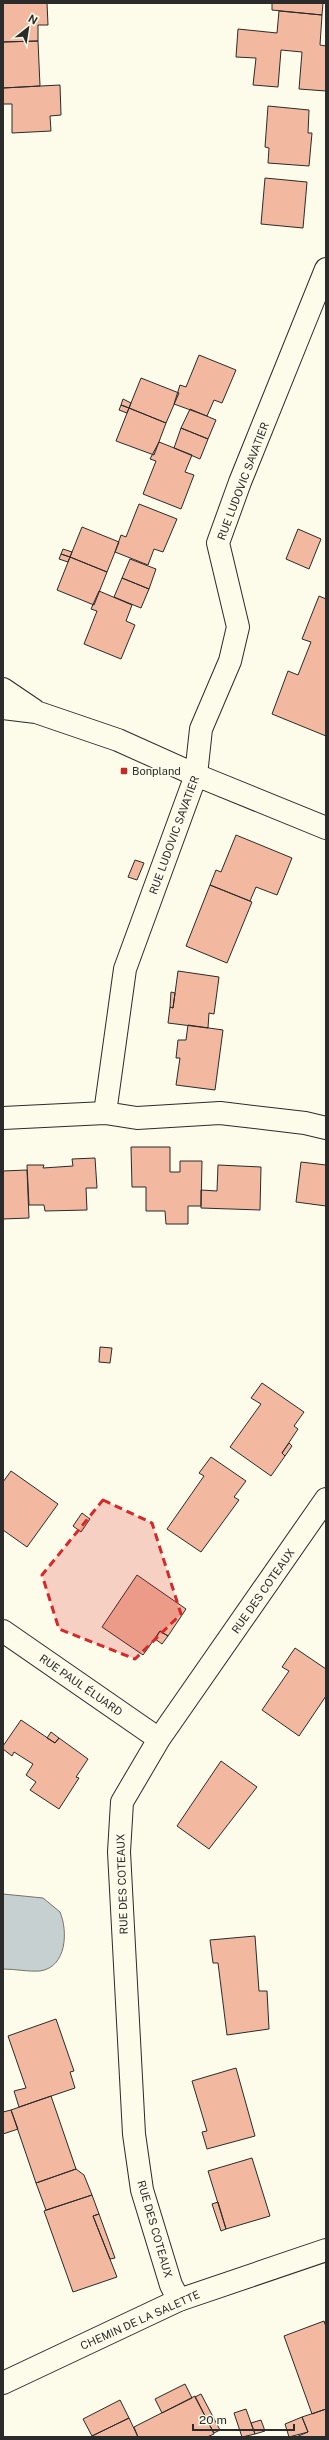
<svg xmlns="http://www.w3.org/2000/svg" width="329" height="2440" viewBox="0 0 329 2440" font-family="'Public Sans',sans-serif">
<rect width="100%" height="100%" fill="#fdfbea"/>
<path fill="#c7d0d0" stroke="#74746e" d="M3,1894l40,4 17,14c8,19 7,55 -20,59 -11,1 -25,-2 -37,-2z"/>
<path fill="#f2b8a0" stroke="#2b2b2b" d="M3,3h44l1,22h-10v16l-35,1z
M272,3h51l-1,12 -50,-5z
M279,11l43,4 -2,30 6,1v45l-27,-2 3,-37 -21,-2 -3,37 -25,-2 3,-27 -20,-1 2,-28 39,4z
M38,41l2,45 -37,2v-46z
M60,85l1,30 -11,1 1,15 -39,2v-29h-9v-16z
M268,106l41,4 -1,23h4l-3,33 -41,-3 1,-15 -4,-1z
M265,178l42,4 -4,46 -42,-4z
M199,355l37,15 -14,33 -8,-3 -7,16 -33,-12 6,-19 6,2z
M141,378l38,15 -13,30 -37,-15z
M123,399l8,4 -2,5 -8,-3z
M121,405l8,3 -2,5 -8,-3z
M129,408l37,15 -12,32 -38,-14z
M190,409l26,11 -8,19 -27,-11z
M181,428l27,11 -8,20 -26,-11z
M159,442l33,13 -7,17 9,3 -13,34 -38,-15 13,-33 -6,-2z
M139,504l38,15 -14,33 -9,-3 -6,16 -33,-13 6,-17 5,2z
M82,527l37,15 -12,30 -37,-15z
M298,529l23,10 -12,30 -23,-10z
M63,549l9,3 -2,5 -9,-3z
M61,554l9,3 -2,5 -9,-3z
M70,557l37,15 -13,33 -37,-15z
M130,559l26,10 -7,20 -27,-11z
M122,578l27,11 -8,19 -27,-11z
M99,591l33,14 -6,16 9,4 -14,34 -37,-15 13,-33 -6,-2z
M319,596l7,3v137l-54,-22 16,-43 10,4 13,-33 -9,-3z
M236,835l56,23 -15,37 -21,-8 -6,14 -40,-16 6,-15 5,2z
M135,860l9,3 -7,17 -9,-3z
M210,885l42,17 -25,61 -41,-17z
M178,971l41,6 -5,37 -5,-1 -1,15 -40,-5 2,-16 3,1z
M171,992l4,1 -2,15 -3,-1z
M188,1025l35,5 -8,60 -39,-5 4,-27h-4l2,-18h8z
M131,1147h39v25h10v-11h22l-1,45h-13v18h-22l-1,-13h-19v-24h-14z
M95,1158l2,30h-11l1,22 -42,1 -1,-6h-15l-2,-40h17l-1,3 30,-2 -1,-7z
M301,1162l25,3v41l-30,-4z
M218,1165l43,2 -1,43 -59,-2v-18l16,1z
M27,1170l2,48 -26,1v-48z
M100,1347l12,1 -2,15 -11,-1z
M262,1383l42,29 -10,14 4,3 -16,24 3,3 -14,20 -41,-29 31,-43 -10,-6z
M289,1443l3,3 -7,10 -3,-3z
M211,1457l35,24 -12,16 5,3 -38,52 -34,-23 37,-53 -5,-3z
M11,1471l47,33 -31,43 -24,-17v-48z
M82,1513l8,6 -9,13 -8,-6z
M137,1575l49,34 -18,27 -8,-5 -17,24 -41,-28z
M160,1631l8,5 -6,8 -7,-5z
M295,1648l31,21v27l-27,40 -37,-26 27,-39 -7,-4z
M21,1720l34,23 4,-5 29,21 -12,18 3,1 -20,31 -29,-19 6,-8 -10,-7 7,-11 -19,-12 -2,4 -9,-7v-3z
M51,1732l8,6 -4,5 -8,-5z
M221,1761l36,26 -48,62 -32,-23z
M255,1936l4,55h8l2,38 -42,6 -9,-72h-5l-3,-23z
M56,2019l18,52 -4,1 5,16 -56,19 -5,-16 12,-3 -18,-52z
M236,2068l19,68 -48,13 -5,-17 5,-1 -15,-50z
M51,2096l25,73 -40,14 -25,-73z
M11,2110l7,19 -15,5v-22z
M252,2158l18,58 -44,13 -18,-58z
M76,2169l8,6 8,20 -46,15 -10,-27z
M92,2195l7,19 -6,2 24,61 -44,15 -29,-81z
M218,2202l8,27 -5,2 -9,-27z
M99,2214l16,44 -5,1 -17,-43z
M324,2321l2,6v82l-14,5 -28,-78z
M185,2384l7,14 -30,15 -7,-14z
M201,2394l19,36 -6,3 -19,-36z
M195,2396l19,38 -7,3h-69l-4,-10z
M120,2400l9,18 -37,18 -9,-17z
M246,2409l9,25 -13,3 -8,-24z
M326,2409v28h-30l12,-5 -6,-15z
M302,2417l6,15 -19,5 -4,-13z
M129,2418l9,19h-47l1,-1z
M261,2420l4,11 -10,3 -4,-11z"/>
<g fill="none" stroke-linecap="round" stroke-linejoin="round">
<g stroke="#2b2b2b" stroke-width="24">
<path id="street" d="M3,689l31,21
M3,708l33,4 82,28 78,35 130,53
M105,1113l20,-144 71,-194 5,-46 29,-68 8,-34 -20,-84 22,-61 86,-213
M3,1118l102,-5 32,5 83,-5 85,10 21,5
M3,1631l156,108
M179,2300l-8,-15 -29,-95 -8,-56 -15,-282 3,-50 37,-63 167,-240"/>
</g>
<g stroke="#2b2b2b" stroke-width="24">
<path id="secondary" d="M3,2383l176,-83 147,-50"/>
</g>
<use href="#street" stroke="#fdfbea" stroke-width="22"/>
<use href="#secondary" stroke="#fdfbea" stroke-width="22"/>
</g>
<path fill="#d62828" fill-opacity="0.2" stroke="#d62828" stroke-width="3" stroke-dasharray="8 5" stroke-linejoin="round" d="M103,1500l49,23 29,91 -46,45 -76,-30 -17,-54z"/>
<rect fill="#c62828" stroke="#fdfbea" stroke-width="1.5" x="120" y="767" width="8" height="8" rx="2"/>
<g text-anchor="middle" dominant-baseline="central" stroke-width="3" stroke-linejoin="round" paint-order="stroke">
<g font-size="11" fill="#2b2b2b" stroke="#fdfbea">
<text transform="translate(243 481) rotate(-69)">RUE LUDOVIC SAVATIER</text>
<text transform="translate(174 835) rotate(-70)">RUE LUDOVIC SAVATIER</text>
<text transform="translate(263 1591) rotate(-55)">RUE DES COTEAUX</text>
<text transform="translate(81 1685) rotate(35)">RUE PAUL ÉLUARD</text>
<text transform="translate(122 1884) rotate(-92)">RUE DES COTEAUX</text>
<text transform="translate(155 2229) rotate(74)">RUE DES COTEAUX</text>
<text transform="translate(140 2320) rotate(-24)">CHEMIN DE LA SALETTE</text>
</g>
<g font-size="11" fill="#2b2b2b" stroke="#fdfbea" text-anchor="start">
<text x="132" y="771">Bonpland</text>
</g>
</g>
<rect width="329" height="2440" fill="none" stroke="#2b2b2b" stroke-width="8"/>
<g transform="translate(28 28) rotate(30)" stroke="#fdfbea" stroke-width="3" paint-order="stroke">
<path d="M0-3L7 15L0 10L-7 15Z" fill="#2b2b2b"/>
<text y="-6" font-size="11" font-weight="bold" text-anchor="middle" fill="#2b2b2b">N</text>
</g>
<path d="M193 2424v6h101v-6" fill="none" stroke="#2b2b2b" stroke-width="2"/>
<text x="199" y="2424" font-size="12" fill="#2b2b2b" stroke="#fdfbea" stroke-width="3" paint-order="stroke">20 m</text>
</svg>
